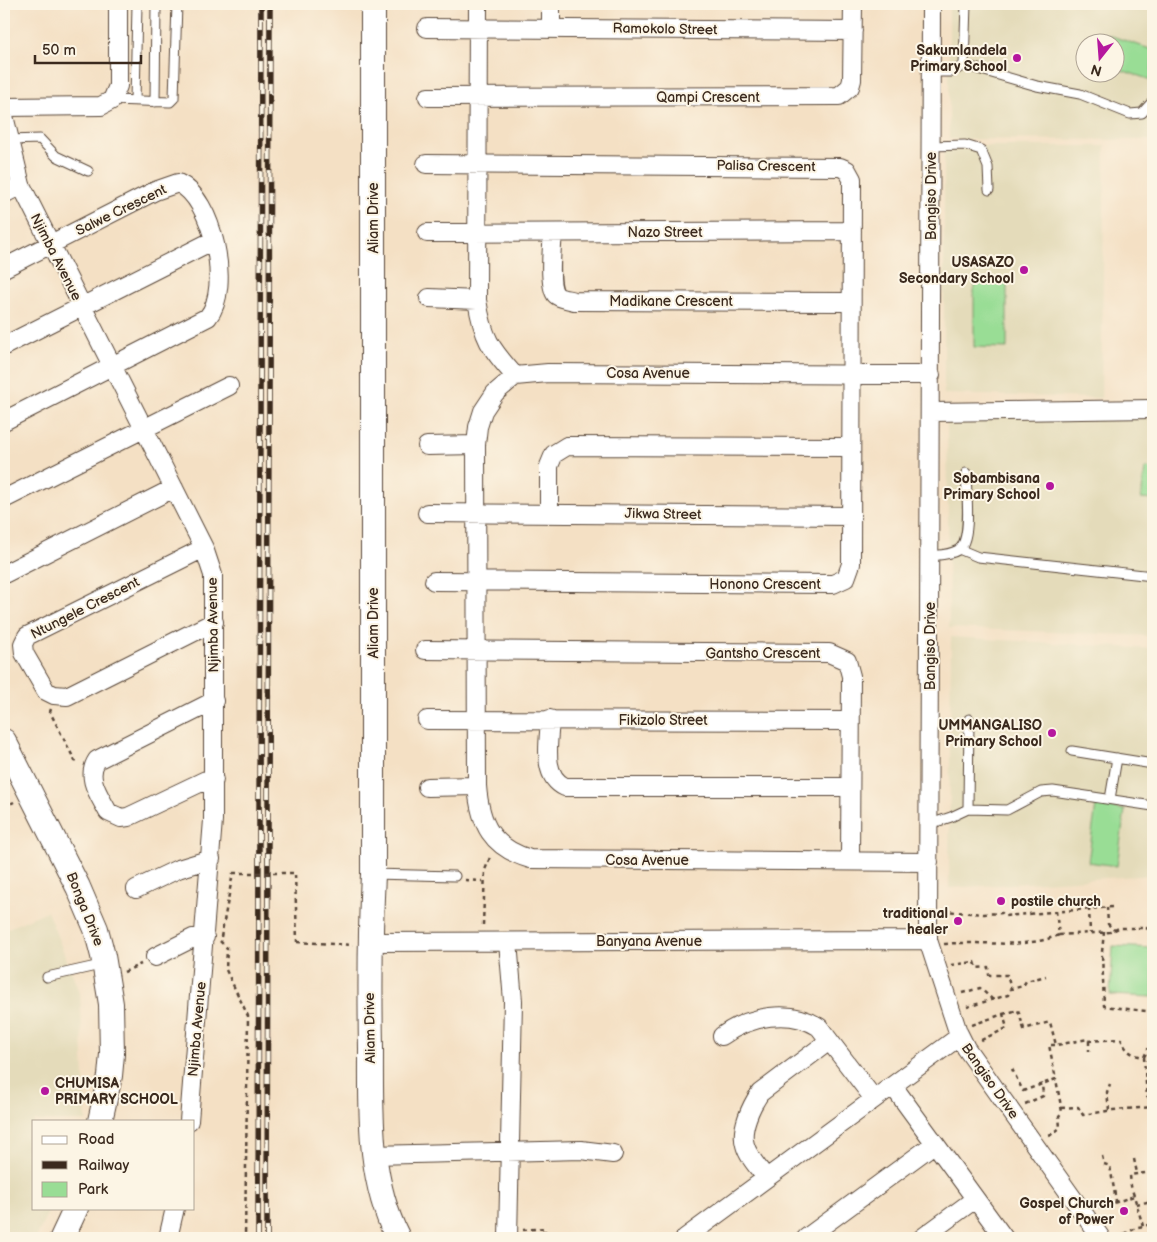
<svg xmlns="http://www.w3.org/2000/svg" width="1157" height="1242" viewBox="0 0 1157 1242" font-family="'Balsamiq Sans',sans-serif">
<rect width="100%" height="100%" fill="#fcf5e5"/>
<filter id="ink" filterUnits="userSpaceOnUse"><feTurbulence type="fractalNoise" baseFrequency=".02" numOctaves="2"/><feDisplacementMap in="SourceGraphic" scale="10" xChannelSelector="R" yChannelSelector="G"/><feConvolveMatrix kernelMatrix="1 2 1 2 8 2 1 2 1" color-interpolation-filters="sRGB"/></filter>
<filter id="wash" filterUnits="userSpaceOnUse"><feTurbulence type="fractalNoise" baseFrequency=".0096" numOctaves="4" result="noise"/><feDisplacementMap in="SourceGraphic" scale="20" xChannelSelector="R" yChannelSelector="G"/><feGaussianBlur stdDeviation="1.12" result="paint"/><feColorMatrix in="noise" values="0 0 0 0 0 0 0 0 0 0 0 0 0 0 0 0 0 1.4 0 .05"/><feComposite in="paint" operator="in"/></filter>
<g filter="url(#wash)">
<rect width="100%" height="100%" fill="#f4e0c4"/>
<path fill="#e4dbba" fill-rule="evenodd" d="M949,4h204v136l-204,-1zM1084,42h30v30h-30z
M944,146h161l-4,252 -157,-4z
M947,416l206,2v218l-204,-8z
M951,637l202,12v226l-204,13z
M47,911l33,82 6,128h-52v87h16l-14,30h-32v-308z"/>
<path fill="#99dd95" stroke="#6a845a" d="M1100,32l53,18 -2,30 -36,-12 -1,-26h-17z
M974,281l33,1v66l-33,-1z
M1145,468l8,1v31l-12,-1z
M1096,805l29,5 -8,56 -29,-4z
M1113,946l40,2v49l-43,-2z"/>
</g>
<g filter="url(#ink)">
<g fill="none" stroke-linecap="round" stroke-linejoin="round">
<g stroke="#574537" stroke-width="11">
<path id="lane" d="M964,65l73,21 43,8 50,20 12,-1 11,-12
M931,72h21l12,-7 2,-61
M112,100l58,2 4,-4 3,-94
M135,101l2,-97
M155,102l1,-98
M8,140l32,-1 16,17 32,15
M931,146l34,-1 16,5 7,17 1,23
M959,549l19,8 175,19
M930,556c9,-1 20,-1 28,-6 15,-9 8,-61 8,-77
M1072,751l81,13
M1110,799l7,-41
M968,809l39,1 34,-18 12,-1 100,15
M930,824l21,-7 17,-8 1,-90
M373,874l82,2
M47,977l58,-13"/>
</g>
<g stroke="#574537" stroke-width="20">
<path id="street" d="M478,4l-1,296c6,38 13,48 38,76
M931,4l-3,936 30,92 8,16 135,190
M427,28l426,3
M551,28v-24
M428,97l411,-1 11,-9 2,-7 1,-76
M4,107l97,-1 11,-6 6,-14v-82
M4,116l17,69 183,363 9,27v245l-24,301
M426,164l414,3 7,3 5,9 -1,385 -5,14 -13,6 -399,-3
M4,194l17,-9
M427,233l425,-2
M553,233c-1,12 -5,54 3,62 4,4 12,4 18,6l277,1
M4,268l151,-77 23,-8c35,15 54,105 30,134l-204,104
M429,298l48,2
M4,346l210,-106
M932,412l221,-3
M427,446l49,-1
M4,499l225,-113
M427,513l423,3
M549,513v-47l5,-12 13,-8 283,1
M204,548l-177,88 -4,8 1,9 22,38 8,4 13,1 147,-74
M4,574l170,-86
M425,650l404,3 18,8 4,15 -1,185
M550,719c-1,23 -9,57 15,68h284
M427,720l423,1
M214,780h-8l-78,37 -7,1 -13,-6c-8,-16 -23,-34 -11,-52l117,-59
M427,787l50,-1
M929,862l-399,-3c-39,-12 -50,-35 -53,-73l-1,-341 2,-18 5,-16 12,-18 20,-17 33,-3 383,2
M136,889l42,-20 33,-10
M369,942l559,-2
M508,942l5,59 -5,237
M155,957l38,-19 12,-1
M722,1036c27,-20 68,-28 97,-9l55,72
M893,1086l111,152
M373,1155l208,-5 32,4
M766,1178c-7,-10 -18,-21 -21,-33 -5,-16 6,-39 15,-52l69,-52
M168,1238l7,-30
M685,1238l275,-202
M806,1238l128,-94
M922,1238l53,-39"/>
</g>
<g stroke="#574537" stroke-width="26">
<path id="secondary" d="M373,4v870c-3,59 -3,116 -2,175 0,64 -3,130 27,189
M4,741l74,146 18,42 7,27 8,48 1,50 -2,22 -10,45
M62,1238l14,-30"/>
</g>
<path stroke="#574537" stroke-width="2.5" stroke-dasharray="4 4" stroke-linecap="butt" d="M4,621l7,14
M51,709l-1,3 25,49 4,1
M4,807l10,-5
M465,880l18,1
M1107,907l1,17 6,6
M1089,908l1,25
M943,911l41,3 18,-1 2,3 108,-9
M1056,911l3,24 51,-3 9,-4h27l7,3
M483,925l2,-55 6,-15
M1104,932l-2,20 2,54 49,6
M221,937l12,-64
M220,941l7,7 -1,22 22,46 -3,222
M297,942l56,3
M944,944c38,-4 79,6 115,-9
M951,965l24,-3 2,6 11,-1 1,8h18l4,14 12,-3 3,-5 20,-5
M124,972l17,-8
M962,993l18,-5 13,12
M967,1007l41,-12 2,-6
M1003,1014l15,-4 6,19 26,-7 6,23 32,-6 1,2 32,-2c5,12 10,16 23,18l4,-8h5
M972,1025l31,-11 4,14 -28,13
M1089,1041v10
M1055,1045h-6l7,34
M1144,1057l3,40h6
M1012,1069l11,22 33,-12 6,33 -3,4 1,12 -12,9
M1025,1104l18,-8 -1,-13
M1061,1108l17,-1 5,8 30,-5 40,-3
M1109,1110l-2,-18 3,-8
M1102,1156l2,8 6,2 6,35
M1134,1159l3,14
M1136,1204l17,-3
M1099,1208l35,-12
M1143,1226l-12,-40 -1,-11 23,-3
M523,1230l22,-2v10
M1117,1238l21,-11 15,-3"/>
<use href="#lane" stroke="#fff" stroke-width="9"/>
<use href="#street" stroke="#fff" stroke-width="18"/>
<use href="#secondary" stroke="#fff" stroke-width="24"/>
<g stroke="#3b2a1e" stroke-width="5.5">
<path id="rail" d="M258,1238l3,-1234
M267,1238l3,-1234"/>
</g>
<use href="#rail" stroke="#fcf5e5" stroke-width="4" stroke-dasharray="11" stroke-linecap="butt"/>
<path stroke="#574537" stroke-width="2.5" stroke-dasharray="4 4" stroke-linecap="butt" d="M233,873h62l2,69"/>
</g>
</g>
<g fill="#b5179e" stroke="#fcf5e5" stroke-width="2">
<circle cx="1017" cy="58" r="5"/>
<circle cx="1024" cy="270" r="5"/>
<circle cx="1050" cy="486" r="5"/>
<circle cx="1052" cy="733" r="5"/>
<circle cx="1001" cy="901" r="5"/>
<circle cx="958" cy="921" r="5"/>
<circle cx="45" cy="1091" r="5"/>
<circle cx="1124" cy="1211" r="5"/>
</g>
<g text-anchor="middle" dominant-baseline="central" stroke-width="4" stroke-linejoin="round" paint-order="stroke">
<g font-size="14" fill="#3b2a1e" stroke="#fcf5e5">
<text transform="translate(665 29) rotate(1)">Ramokolo Street</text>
<text x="708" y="97">Qampi Crescent</text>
<text transform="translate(766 166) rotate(1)">Palisa Crescent</text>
<text transform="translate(931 196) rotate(-90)">Bangiso Drive</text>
<text transform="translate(121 210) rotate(-26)">Salwe Crescent</text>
<text transform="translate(373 218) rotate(-90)">Aliam Drive</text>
<text x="665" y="232">Nazo Street</text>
<text transform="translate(56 257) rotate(63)">Njimba Avenue</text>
<text x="671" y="301">Madikane Crescent</text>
<text x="648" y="373">Cosa Avenue</text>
<text transform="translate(663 514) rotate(1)">Jikwa Street</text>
<text x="765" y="584">Honono Crescent</text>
<text transform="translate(85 608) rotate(-27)">Ntungele Crescent</text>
<text transform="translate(373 623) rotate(-90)">Aliam Drive</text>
<text transform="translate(213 625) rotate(-91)">Njimba Avenue</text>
<text transform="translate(930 646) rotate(-90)">Bangiso Drive</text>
<text x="763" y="653">Gantsho Crescent</text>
<text x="663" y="720">Fikizolo Street</text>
<text x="647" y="860">Cosa Avenue</text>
<text transform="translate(85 909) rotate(68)">Bonga Drive</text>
<text x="649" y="941">Banyana Avenue</text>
<text transform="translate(370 1028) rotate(-91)">Aliam Drive</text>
<text transform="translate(197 1029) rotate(-85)">Njimba Avenue</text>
<text transform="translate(990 1081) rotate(55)">Bangiso Drive</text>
</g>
<g font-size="14" font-weight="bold" fill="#3b2a1e" stroke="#fcf5e5" text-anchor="end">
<text x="1007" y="50">Sakumlandela<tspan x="1007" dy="16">Primary School</tspan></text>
<text x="1014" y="262">USASAZO<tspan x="1014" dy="16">Secondary School</tspan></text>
<text x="1040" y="478">Sobambisana<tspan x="1040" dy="16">Primary School</tspan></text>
<text x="1042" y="725">UMMANGALISO<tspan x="1042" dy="16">Primary School</tspan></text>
<text x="1011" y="901" text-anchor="start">postile church</text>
<text x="948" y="913">traditional<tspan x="948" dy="16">healer</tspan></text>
<text x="55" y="1083" text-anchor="start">CHUMISA<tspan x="55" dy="16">PRIMARY SCHOOL</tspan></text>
<text x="1114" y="1203">Gospel Church<tspan x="1114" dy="16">of Power</tspan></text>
</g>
</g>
<rect width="1157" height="1242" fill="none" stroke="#fcf5e5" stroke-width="20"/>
<rect x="32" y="1120" width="162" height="90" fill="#fcf5e5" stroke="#afa495"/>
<rect x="42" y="1136" width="25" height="8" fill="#ffffff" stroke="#afa495"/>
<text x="78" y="1144" font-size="15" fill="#3b2a1e">Road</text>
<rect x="42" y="1161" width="25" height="8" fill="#3b2a1e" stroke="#afa495"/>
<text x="78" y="1170" font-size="15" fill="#3b2a1e">Railway</text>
<rect x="42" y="1182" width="25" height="15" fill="#99dd95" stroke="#afa495"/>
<text x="78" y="1194" font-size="15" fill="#3b2a1e">Park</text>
<g transform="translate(1100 58) rotate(197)"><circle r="24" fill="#fcf5e5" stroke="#afa495"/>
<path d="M0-4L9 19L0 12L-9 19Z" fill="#b5179e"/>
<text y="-8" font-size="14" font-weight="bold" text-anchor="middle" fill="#3b2a1e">N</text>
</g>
<path d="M35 55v8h106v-8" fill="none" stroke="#3b2a1e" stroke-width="2.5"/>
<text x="42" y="55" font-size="15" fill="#3b2a1e" stroke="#fcf5e5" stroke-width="4" paint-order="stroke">50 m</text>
</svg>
